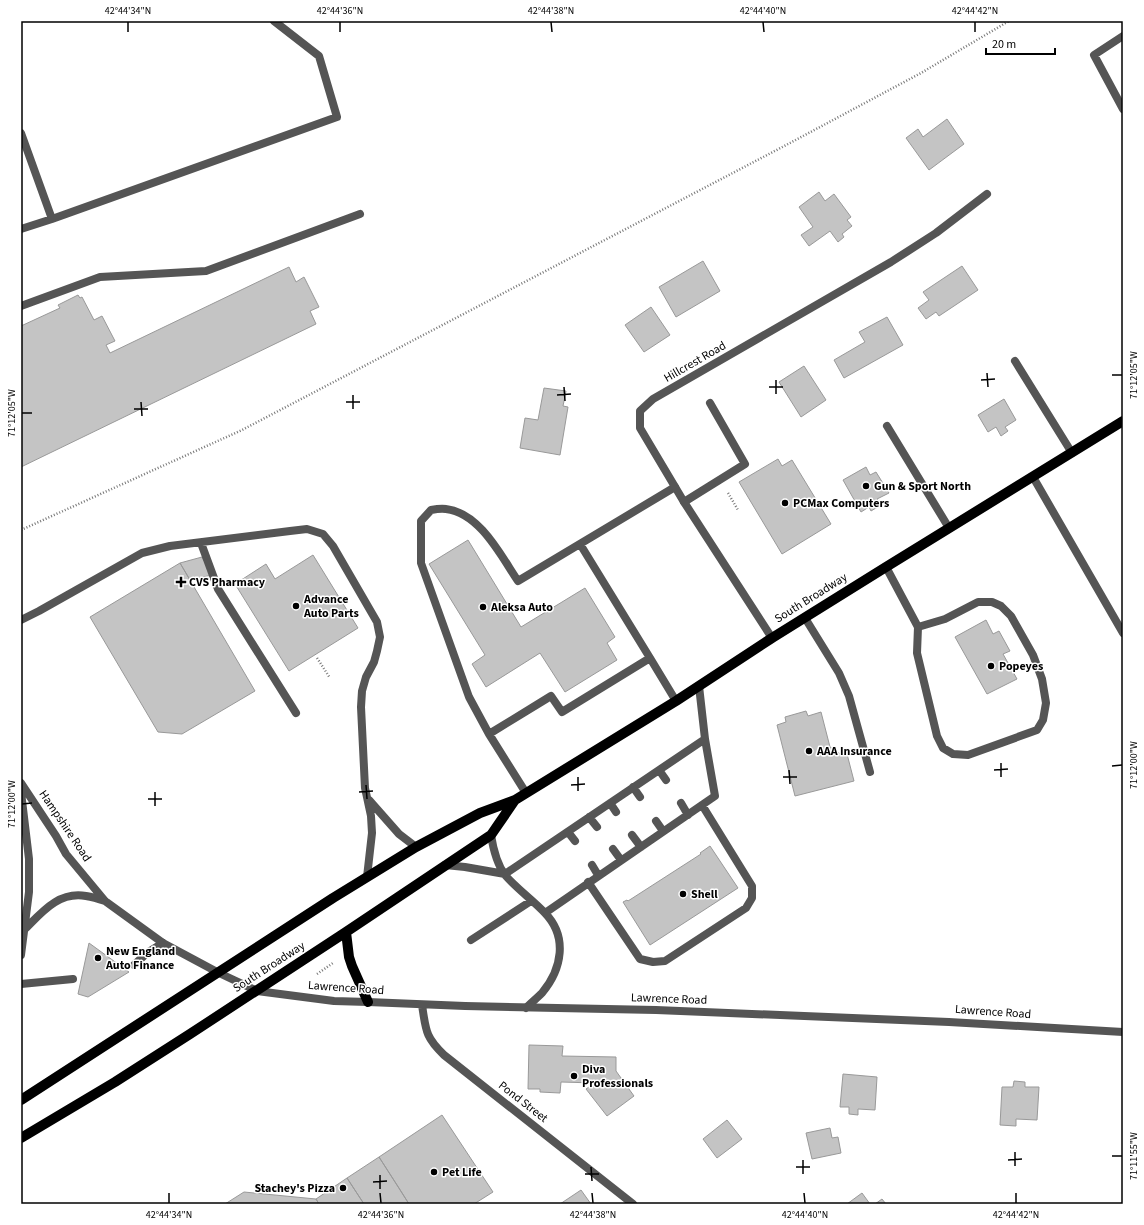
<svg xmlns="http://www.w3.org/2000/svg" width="1144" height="1225" viewBox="0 0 1144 1225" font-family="'Source Sans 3',sans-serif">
<rect width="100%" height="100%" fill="#fff"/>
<path fill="#c4c4c4" stroke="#999" d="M947,119l17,25 -35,26 -23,-32 12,-9 5,8z
M819,192l6,9 9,-7 17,23 -4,3 5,6 -10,8 2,3 -6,5 -8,-11 -21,15 -8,-11 12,-8 -14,-20z
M703,261l17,30 -44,26 -17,-30z
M962,266l16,24 -39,26 -3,-4 -10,7 -8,-11 11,-8 -6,-8z
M289,267l7,15 8,-5 15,30 -9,4 6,13 -295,143v-141l39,-18 -2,-3 20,-10 2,3 2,-1 12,23 8,-4 13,25 -9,4 4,8z
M651,307l19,28 -26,17 -19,-27z
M887,317l16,28 -59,33 -10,-18 31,-18 -6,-10z
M804,366l22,34 -25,17 -22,-35z
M544,388l22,3 -3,15 5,1 -8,48 -40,-7 5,-30 13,2z
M1004,399l12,21 -11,7 3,4 -7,5 -5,-9 -8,5 -10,-17z
M778,459l4,7 10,-6 39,64 -49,30 -43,-72z
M866,467l4,8 6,-3 13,21 -12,6 4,6 -10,6 -2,-4 -8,5 -18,-32z
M468,540l53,87 64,-39 30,49 -8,6 10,17 -52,32 -25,-39 -54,34 -14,-23 13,-9 -56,-91z
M313,555l45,73 -69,43 -54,-87 31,-20 9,15z
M202,557l10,18 -22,5 -10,-17z
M180,563l75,128 -73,43 -24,-2 -68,-115z
M986,620l7,14 6,-3 11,20 -7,3 14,25 -30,15 -32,-57z
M806,711l2,5 13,-4 9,35 12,8 5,-1 7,27 -59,15 -18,-71 9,-3 -1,-5z
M710,846l28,42 -88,57 -27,-43 4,-2 1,1 73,-47 -1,-1z
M89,943l40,29 -41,25 -10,-3z
M529,1045l34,1 -1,10 54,1v14l18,25 -27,20 -21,-27 9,-6 -34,-1 -1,11 -20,-1v-3h-12z
M843,1074l34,3 -2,33 -17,-1v6l-9,-1v-7h-9z
M1014,1081l11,1v5h14l-2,33 -21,-1v7l-16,-1 2,-38h11z
M442,1115l51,77 -19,12h-65l-30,-47z
M727,1120l15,19 -25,19 -14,-19z
M830,1128l2,10 6,-1 3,16 -29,6 -6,-26z
M379,1157l20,31 10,16h-45l-17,-26z
M347,1178l17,26h-45l-3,-5z
M581,1190l10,14h-31z
M244,1192l72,7 3,5h-94z
M862,1193l8,11h-23z
M882,1199l4,5h-11z"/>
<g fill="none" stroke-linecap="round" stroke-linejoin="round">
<path stroke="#777" stroke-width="2.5" stroke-dasharray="1 2" stroke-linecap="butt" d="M728,493l10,17
M21,530l221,-100 548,-287 131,-70 88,-52
M317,658l13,20
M317,974l16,-11"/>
<path stroke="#555" stroke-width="8" d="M1123,36l-29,19 29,54
M21,133l31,86 -31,10
M52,219l285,-102 -18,-61 -45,-35
M21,306l79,-29 106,-6 154,-57
M1015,361l57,92
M887,426l62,102
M1033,477l90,156
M684,502l61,-38 -35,-61
M201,543l17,46 78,124
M580,544l70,114
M886,567l32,60 -1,26 20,83 6,12 10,6 15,1 69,-25 6,-10 3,-17 -4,-24 -9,-24 -22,-39 -10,-10 -9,-4h-14l-33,17 -27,8
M805,618l34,55 10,23 21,76
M21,620l18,-9 103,-58 28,-7 120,-15 17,-2 16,5 10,12 44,76 3,15 -3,14 -3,11 -8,15 -4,14 -1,16 4,81 6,28 1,17 -5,44
M489,734l-20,-37 -48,-134v-42l10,-11c5,-1 10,-2 15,-1 34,4 55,47 72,72l157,-94
M659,770l7,10
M633,787l7,10
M526,793l-37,-59 62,-38 11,16 88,-54 26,43
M369,800l30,34 17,13
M610,803l6,9
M681,803l7,12
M589,817l8,10
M656,821l7,10
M568,832l7,9
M491,835c2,13 6,29 14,40 12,14 28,25 40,38 23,24 17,56 -3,80 -5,5 -11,10 -16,15
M632,835l9,12
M613,849l8,11
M445,865l20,2 40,7 200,-135 -6,-53
M592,865l6,10
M588,882l52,77 13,3 12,-1 81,-53 6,-10v-12l-50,-81
M545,913l170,-117 -10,-57
M471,940l60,-39
M134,965l13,-12 16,-10
M21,984l52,-5"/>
<path stroke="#555" stroke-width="8" d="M772,638l-88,-136 -44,-74v-17l13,-12 238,-137 45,-29 51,-39"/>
<path stroke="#555" stroke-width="8" d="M21,783l35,53 10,18 39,47 58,42 56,30 38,18 77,10 34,1 97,4 191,4 293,12 174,10
M21,792l8,67v33l-8,63
M25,929c17,-17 34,-38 61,-33 6,1 13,3 19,5
M422,1005c4,25 3,32 22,50l189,149"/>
<path stroke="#000" stroke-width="10" d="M346,932l3,25 3,9 16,36
M21,1100l312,-202 83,-51 64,-34 35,-13 161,-99 96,-63 114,-71 237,-146
M21,1138l94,-56 75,-48 156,-102 145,-97 24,-35"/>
</g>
<path fill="none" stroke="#000" stroke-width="1.5" d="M128,22v10M340,22v10M551,22l1,10M763,22l1,10M975,22v10M987,373l1,14M1112,375h10M776,380v14M981,380l14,-1M564,387l1,14M769,387h14M353,395v14M557,395l14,-1M141,402l1,14M346,402h14M134,409h14M22,413h10M1001,763v14M1112,766l10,-1M789,770l1,14M994,770l14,-1M578,777v14M783,777h14M366,785l1,14M571,785l14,-1M155,792v14M359,792l14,-1M148,799h14M22,804l10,-1M1015,1152v14M1112,1156h10M803,1160v14M1008,1160l14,-1M591,1167l1,14M796,1167h14M585,1174h14M380,1175v14M373,1182l14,-1M169,1193v10M380,1193l1,10M592,1193l1,10M804,1193l1,10M1016,1193v10"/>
<g fill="#000" stroke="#fff" stroke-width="1.5">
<circle cx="866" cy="486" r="4"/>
<circle cx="785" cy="503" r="4"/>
<path d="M179 576h4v4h4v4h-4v4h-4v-4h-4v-4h4z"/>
<circle cx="296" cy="606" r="4"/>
<circle cx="483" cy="607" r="4"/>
<circle cx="991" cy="666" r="4"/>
<circle cx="809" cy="751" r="4"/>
<circle cx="683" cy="894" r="4"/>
<circle cx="98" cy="958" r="4"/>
<circle cx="574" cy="1076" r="4"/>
<circle cx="434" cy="1172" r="4"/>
<circle cx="343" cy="1188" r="4"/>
</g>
<g text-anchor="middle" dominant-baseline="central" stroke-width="3" stroke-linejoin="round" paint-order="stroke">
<g font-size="12" fill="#000" stroke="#fff">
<text transform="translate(695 362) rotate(-30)">Hillcrest Road</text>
<text transform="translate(811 598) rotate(-32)">South Broadway</text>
<text transform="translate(65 826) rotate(56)">Hampshire Road</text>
<text transform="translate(269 967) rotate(-33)">South Broadway</text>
<text transform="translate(346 988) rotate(4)">Lawrence Road</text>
<text transform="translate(669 999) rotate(2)">Lawrence Road</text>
<text transform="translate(993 1012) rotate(4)">Lawrence Road</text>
<text transform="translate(523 1102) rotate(38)">Pond Street</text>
</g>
<g font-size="12" font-weight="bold" fill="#000" stroke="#fff" text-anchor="start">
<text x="874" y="486">Gun &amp; Sport North</text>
<text x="793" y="503">PCMax Computers</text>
<text x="189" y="582">CVS Pharmacy</text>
<text x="304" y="599">Advance<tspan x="304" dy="14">Auto Parts</tspan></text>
<text x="491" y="607">Aleksa Auto</text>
<text x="999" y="666">Popeyes</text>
<text x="817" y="751">AAA Insurance</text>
<text x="691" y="894">Shell</text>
<text x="106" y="951">New England<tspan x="106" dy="14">Auto Finance</tspan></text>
<text x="582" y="1069">Diva<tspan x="582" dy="14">Professionals</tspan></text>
<text x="442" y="1172">Pet Life</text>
<text x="335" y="1188" text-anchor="end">Stachey's Pizza</text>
</g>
</g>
<rect width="1144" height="1225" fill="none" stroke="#ffffff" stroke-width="44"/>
<path d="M986 48v6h69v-6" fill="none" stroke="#000000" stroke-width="2"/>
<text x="992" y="48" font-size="12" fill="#000000" stroke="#ffffff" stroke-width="3" paint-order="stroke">20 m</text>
<rect x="22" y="22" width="1100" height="1181" fill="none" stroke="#000" stroke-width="1.5"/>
<g font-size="10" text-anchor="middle" fill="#000">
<text x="128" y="14">42°44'34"N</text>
<text x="340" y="14">42°44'36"N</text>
<text x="551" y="14">42°44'38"N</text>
<text x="763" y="14">42°44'40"N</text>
<text x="975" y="14">42°44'42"N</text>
<text transform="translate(1133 375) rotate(-90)" y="4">71°12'05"W</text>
<text transform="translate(11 413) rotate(-90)" y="4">71°12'05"W</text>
<text transform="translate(1133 765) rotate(-90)" y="4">71°12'00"W</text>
<text transform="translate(11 804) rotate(-90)" y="4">71°12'00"W</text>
<text transform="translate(1133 1156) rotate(-90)" y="4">71°11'55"W</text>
<text x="169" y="1218">42°44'34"N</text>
<text x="381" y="1218">42°44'36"N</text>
<text x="593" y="1218">42°44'38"N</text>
<text x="805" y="1218">42°44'40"N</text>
<text x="1016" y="1218">42°44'42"N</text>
</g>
</svg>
